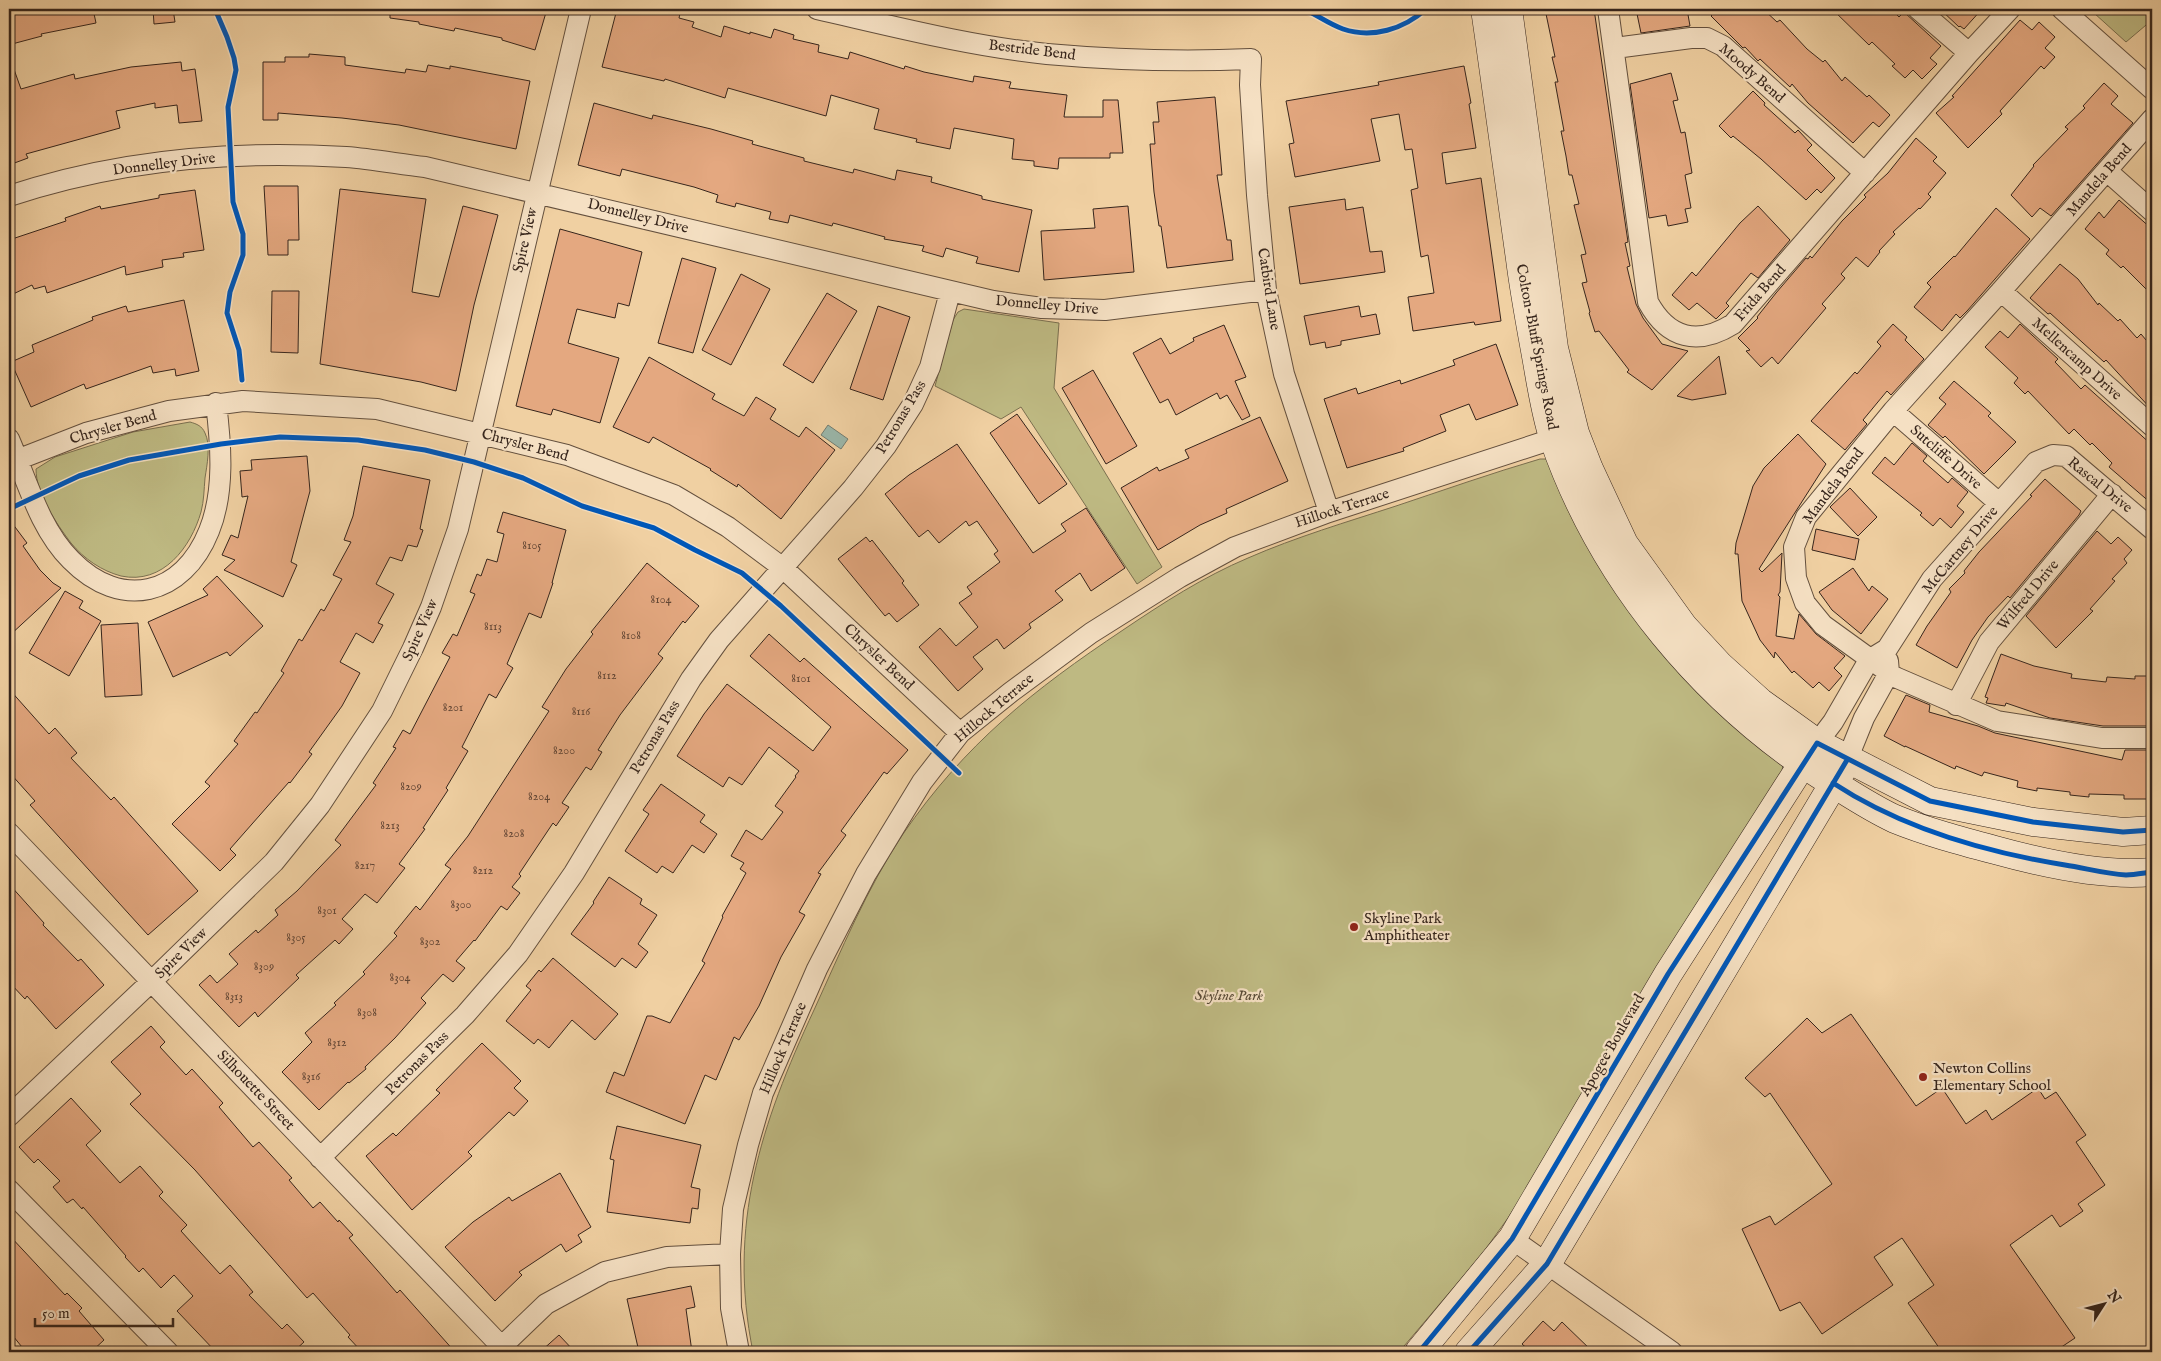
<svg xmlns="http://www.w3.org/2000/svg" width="2161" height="1361" viewBox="0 0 2161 1361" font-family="'IM FELL English',serif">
<rect width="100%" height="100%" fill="#f0d0a2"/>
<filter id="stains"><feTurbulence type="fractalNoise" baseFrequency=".004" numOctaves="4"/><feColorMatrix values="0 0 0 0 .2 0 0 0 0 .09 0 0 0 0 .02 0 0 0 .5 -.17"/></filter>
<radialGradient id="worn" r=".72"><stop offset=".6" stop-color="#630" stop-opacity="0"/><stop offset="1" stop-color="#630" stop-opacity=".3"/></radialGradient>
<path fill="#beb982" stroke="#7a6f4f" d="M2097,9h55v11l-26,22 -32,-29z
M964,309l95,14 -5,65 108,179 -25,17 -116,-177 -20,12 -66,-33 18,-66 5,-8z
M190,422c7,2 12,4 15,11 6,12 2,32 0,45 -1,11 -1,23 -4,34 -10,35 -38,73 -80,64 -19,-5 -37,-17 -50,-33 -15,-20 -35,-49 -35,-74l19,-12 78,-25z
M1540,459h7l236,305 -1,7 -231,380 -43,67 -26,36 -83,98h-646c-26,-127 8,-228 61,-342 27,-59 53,-122 89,-176 62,-90 130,-144 220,-204 40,-27 80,-53 125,-72 48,-21 99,-36 148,-52 48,-16 96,-33 144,-47z"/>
<path fill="#9ab6a9" stroke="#727c71" d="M828,425l20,14 -7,10 -20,-14z"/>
<path fill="#e4a880" stroke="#36251c" d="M9,9h84l3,14 -55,11 1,2 -30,8 -3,-12z
M153,9h20l2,13 -21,2z
M390,9h157l-12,41 -33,-10v-2l-47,-10 -1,3 -35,-7v-2l-29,-4z
M617,9h64l-2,9 15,4 -2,5 29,10 3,-11 26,8v-2l21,6 3,-9 20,6 -1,4 26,6 -1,7 30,7 2,-7 54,17 1,-3 19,6 49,10 1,-6 37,6 -2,6 58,7 -3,22h39v-17h15l5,53h-13v5h-51l-1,11 -24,-3v-5l-22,-2 2,-20 -60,-11 -4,21 -34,-7 1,-3 -43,-10 5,-20 -48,-14 -5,21 -98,-28 -3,10 -60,-19 -1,2 -62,-14z
M1545,9h49l34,233 -3,1 5,23 -3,1 9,37 7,14 19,26 26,7 -36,39 -25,-18 2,-2 -30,-39 -4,1 -6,-19 1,-1 -8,-29 5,-1 -6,-27 5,-1 -12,-49 5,-1 -7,-29h-3l-3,-19 -5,-25h3l-9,-49h3l-6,-25h3z
M1636,9h51l3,17 -49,7z
M1718,9h45l14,13 3,-2 27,29 16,13 2,-2 17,21 3,-4 22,20 2,-2 21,20 -11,12 -6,-5 -20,21 -45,-40 -16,-19 -2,3 -30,-28 -2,2 -13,-14 -2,1 -32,-32z
M1832,9h59l8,8 5,-5 37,34 -11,12 7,6 -15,15 -9,-9 -8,8 -13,-12 3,-2 -23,-22 -3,3z
M1940,9h42l-18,20 -4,-3 -1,1z
M2020,20l12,10 7,-8 16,15 -10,11 10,9 -11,12 -3,-3 -41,45 2,3 -34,34 -32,-35 18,-16 -2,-1z
M309,54l36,3v8l60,8 1,-4 20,3 2,-7 22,4v-3l80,15 -14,68 -117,-24 -57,-7 -64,-5v7h-15v-58h22v-5h24z
M9,61h2l10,28 53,-15 1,5 56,-12 50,-5 1,9 13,-2 7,52 -23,2 -2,-18 -22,3v-5l-39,8 4,17 -94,26 2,4 -19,7z
M1464,66l7,37 -2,1 7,44 -34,5 4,31 35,-6 20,143 -26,4 -1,-3 -61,9 -5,-34 26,-4 -6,-38 -7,2 -10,-67 7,-2 -6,-39 -7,1 -6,-36 -28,5 9,42 -85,16 -6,-33 5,-1 -8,-42 93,-16 -1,-3z
M1671,73l7,27 -5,1 8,32 4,-1 7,41 -7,2 6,33 -6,1 3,13 -20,4 -2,-11 -17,3 -19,-134z
M2104,83l14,13 -7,8 22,19 -82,93 -11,-8 -8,9 -21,-22 23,-29 -1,-1 35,-36 -3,-2 20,-19 -2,-2z
M1753,91l12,12 -1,2 31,28 3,-3 14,15 -5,5 28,28 -14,15 -4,-4 -11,11 -45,-41 -28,-23 -2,2 -12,-12z
M1215,97l7,78h-5l10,65h4l2,20 -66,8 -6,-42h-2l-5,-34 -4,-48h5l-2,-22h6l-2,-20z
M594,103l58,16 1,-4 58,14 42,12 -1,3 52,14v3l49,12 1,-4 41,11 2,-10 35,7 -1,5 51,14v3l50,11 -13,62 -43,-9 2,-6 -32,-9 -3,9 -21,-6 2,-5 -40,-7 1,-2 -52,-14 -1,3 -42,-11 -2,8 -19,-4 2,-7 -35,-9 -1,4 -19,-5 2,-7 -24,-8 -72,-18 -2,7 -42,-11z
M1916,138l21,19 -4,4 13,12 -18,21 3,3 -11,12 -1,-1 -26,24 2,2 -16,17 1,1 -12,15 -12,-10 -15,17 4,4 -23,26 4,4 -48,56 -6,-7 -11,10 -15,-16 4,-1 -12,-12 20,-20 -1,-1 19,-24 30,-35 2,1 2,-3 2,2 30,-37 24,-24 -2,-2 24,-22z
M264,186h34l1,54h-11v15h-20z
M340,189l86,10 -14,93 27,5 24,-91 35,9 -24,90 -18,86 -35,-9 -101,-18z
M195,190l9,60 -21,3 1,4 -22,3 1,7 -37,8 -1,-9 -78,27 -2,-7 -11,3 -2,-4 -23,11v-56l57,-19 -1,-3 35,-12 1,3 58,-11v-3z
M1345,199l1,11 17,-3 7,45 12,-1 3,21 -85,12 -11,-77z
M2119,200l33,29v66l-29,-29 -2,2 -15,-14 3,-4 -24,-21 14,-17 5,6z
M1128,206l6,66 -90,8 -3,-49 54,-3 -2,-19z
M1758,206l32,34 -32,38 -7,-5 -25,30 3,3 -13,13 -19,-16 -8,7 -17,-15 20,-23 4,4 44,-53z
M1996,208l34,31 -63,72 -7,7 -4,-4 -14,17 -28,-24 17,-20 -4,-4 27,-27 1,1z
M560,229l82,23 -13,54 -11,-3 -3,15 -38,-9 -9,34 51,15 -19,65 -47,-14 -2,6 -35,-9z
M682,258l34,10 -23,85 -35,-10z
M2060,264l18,15 20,26 1,-2 19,18 2,-2 17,19 4,-4 11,13v63l-46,-50 -2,2 -54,-49 -2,1 -18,-16z
M741,274l29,15 -39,76 -29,-15z
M272,291h27l-1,62 -27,-1z
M827,293l30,18 -44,72 -30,-18z
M184,300l15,71 -23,5 -1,-7 -22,4 -2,-7 -65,23 -2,-5 -53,23 -20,-45 23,-10 -2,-7 61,-25 -1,-3 34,-11 2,6z
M878,306l32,11 -27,83 -33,-11z
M1359,306l2,11 15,-3 4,20 -39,7v4l-15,3 -1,-6 -15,3 -6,-29z
M1893,324l14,13 -2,3 19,19 -33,36 -4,-4 -24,29 4,4 -22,26 -34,-29 44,-49 2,2 24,-28 -4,-4z
M2020,324l38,35 -3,3 26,27 4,-4 67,60v59l-43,-37 3,-4 -20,-20 -2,2 -16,-16 -5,5 -41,-43 -3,3 -11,-11 4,-5 -33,-31 15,-16 8,7z
M1224,325l22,52 -11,4 15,35 -8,4 -15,-25 -7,4 -3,-6 -41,22 -8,-16 -8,4 -27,-50 28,-15 9,16 24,-13 -1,-3z
M1496,344l22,61 -42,15 -7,-16 -29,11 6,16 -43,17 1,3 -57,17 -23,-69 32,-11 2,6 42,-14 1,4 54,-19 -2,-5z
M1719,356l7,38 -34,6 -15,-4z
M649,357l66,37 -3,5 32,17 12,-19 20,12 -6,10 29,18 7,-10 29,23 -54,69 -43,-35 -1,3 -27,-17 1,-1 -58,-32 -4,6 -36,-16z
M1093,370l44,76 -31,18 -44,-76z
M1954,381l37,32 -3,3 28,26 -32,32 -39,-38 -2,2 -15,-13 18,-21 -7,-6z
M1017,414l50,70 -28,20 -49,-71z
M1260,417l28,64 -62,28 1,4 -27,12 -42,25 -37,-62 36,-21 2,4 30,-13 -4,-8z
M1798,434l28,30 -67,105 3,3 20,-19 -2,39 -2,3 2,2 -4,39 18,3 5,-25 17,20 29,22 -11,12 8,8 -13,15 -10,-9 -6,6 -19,-17 -2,2 -17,-21 -1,6 -14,-18 -18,-39 -4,-47h-3l1,-11 17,-57 11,-18z
M1912,443l15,13 -4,5 25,22 4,-5 16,14 -11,14 7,6 -13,16 -11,-10 -7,8 -13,-11 2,-2 -50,-40 13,-16 9,8z
M957,444l76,109 33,-22 -5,-7 25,-16 39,60 -34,23 -11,-18 -25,18 8,9 -34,24 2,4 -27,21 -7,-10 -24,18 10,12 -25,22 -39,-44 21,-19 16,18 22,-19 -19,-24 13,-9 -5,-7 33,-25 -6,-8 4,-3 -21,-30 -8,5 -3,-5 -27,22 -11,-13 -9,7 -34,-43 24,-19z
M307,456l3,35 -19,71 6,3 -14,32 -59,-27 11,-10 -13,-5 9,-20 7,3 10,-42 -6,1 -2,-26 12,-1 -1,-10z
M363,466l67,14 -10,49 3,1 -6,17 -9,-2 -6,16 -12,-4 -14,27 18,10 -16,29 5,2 -10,18 -17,-10 -16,29 20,11 -18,33 -33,46 3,2 -22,29 -1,-1 -59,67 6,6 -16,16 -48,-47 38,-38 -5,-4 33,-38 -4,-3 21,-29 2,1 27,-40 -3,-2 18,-32 3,2 19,-32 3,2 18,-32 -9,-4 18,-33 -7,-2 9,-24z
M2045,479l36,32 -2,4 -69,83 -2,-2 -20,21 -16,23 -15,28 -41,-23 11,-19 24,-34 -2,-3 16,-16 -1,-2 15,-19 53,-56 -2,-1z
M1850,488l27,29 -19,19 -28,-29z
M503,512l63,18 -14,53h1l-12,35 -12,-5 -22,51 6,4 -17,30 -7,-4 -27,53 6,4 -22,37 2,2 -25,38 2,1 -26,35 6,4 -28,35 -12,-9 -23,25 11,10 -14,15 -4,-4 -39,35 3,3 -41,39 -3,-5 -16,15 -40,-42 11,-10 7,8 21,-19 -9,-10 27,-24 2,3 20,-18 -3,-5 22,-19 44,-46 -6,-5 41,-55 -3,-2 23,-35 -3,-1 10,-17 7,4 40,-77 -8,-4 11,-19 4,2 18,-42 -5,-2 7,-18 4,2 6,-17 10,3 7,-28 -7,-2z
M9,519l18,24 -4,3 17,24 13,13 8,5 -52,48z
M1816,529l43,10 -4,21 -43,-10z
M2097,531l14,13 7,-7 14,13 -8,9 3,4 -15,16 3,2 -25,28 3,2 -37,37 -30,-32z
M866,537l4,5 2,-2 32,41 -2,2 17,22 -22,17 -8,-9 -4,3 -47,-57z
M647,563l52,43 -14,17 -2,-2 -25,33 5,4 -43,57 -22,35 4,2 -11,18 -5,-3 -24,36 7,4 -13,19 -3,-3 -34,51 2,2 -9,11 8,6 -13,17 -6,-4 -26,35 -1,-1 -18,21 9,7 -12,14 -10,-8 -22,24 5,5 -31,35 -30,29 1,2 -17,14 -1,-1 -29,28 -37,-38 30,-30 -7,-9 31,-28 -2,-2 31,-29 -2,-2 34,-36 -3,-3 22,-27 4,4 31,-41 -6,-4 23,-29 81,-125 -7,-4 24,-38 27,-35 -2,-2z
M1853,568l16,23 3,-5 16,13 -27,35 -29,-24 -13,-18z
M217,576l46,50 -33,30 -3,-4 -54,25 -25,-55 60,-27 -5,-6z
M65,591l18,10 -4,7 22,13 -32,55 -40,-23z
M138,623l4,72 -37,2 -4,-72z
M769,634l31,28 4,-4 104,92 -21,24 -3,-2 -43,59 5,4 -28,38 3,1 -22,38 6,3 -24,42 -22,49 -20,34 -5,-3 -18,43 -11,-5 -20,49 -79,-32 8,-20 10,4 23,-60h5l18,7 35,-60 -3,-2 21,-44 -1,-1 24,-43 -6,-4 4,-6 -13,-7 15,-26 16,10 21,-28 -8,-6 21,-29 -1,-1 4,-5 -30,-24 -27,38 -13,-8 -6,10 -46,-31 27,-42 23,-30 86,67 18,-24 -81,-71z
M2001,654l33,12 38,8 -1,4 35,4 1,-5 28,2v-3h17v50h-49l-53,-8 -44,-15 -1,3 -19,-3 2,-5 -3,-1z
M9,689l40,45 6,-6 22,25 -6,5 40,42 3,-3 84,94 -50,44 -118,-130 5,-4 -26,-29z
M1906,695l24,10 -1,7 49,14 17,7 127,27 3,-10h27v49h-28v-4l-35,-1v3l-19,-2v-3l-33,-4v3l-20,-4 1,-6 -34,-9 -2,4 -26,-10 -1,3 -50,-23v1l-21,-11z
M661,784l44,31 -5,7 17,12 -13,19 -12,-8 -19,28 -11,-7 -5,7 -32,-22 24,-37 -6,-4z
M609,877l33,22 -2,5 17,11 -19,29 10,8 -12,16 -14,-10 -7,9 -44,-33 23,-31 -1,-1z
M9,884l35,39 -1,2 35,36 3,-2 23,26 -48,44 -29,-33 -2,3 -16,-17z
M553,958l65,56 -23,26 -23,-20 -23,28 -11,-9 -4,5 -28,-23 25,-31 -5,-4 13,-16 2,2z
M1851,1014l65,92 26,-18 24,36 20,-14 6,10 46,-32 7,11 11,-7 30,43 -10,7 29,43 -27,19 5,7 -23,16 -8,-12 -42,30 65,93 -21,14h-112l-34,-49 26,-18 -32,-47 -28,19 19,28 -71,49 -22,-32 -20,9 -38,-82 28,-13 5,9 57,-41 -62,-91 -5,4 -20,-19 62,-60 15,15z
M151,1026l14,16 -5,5 26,28 6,-6 31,34 -4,4 34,40 6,-5 33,36 -3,2 24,28 7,-6 18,20 1,-2 14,15 -4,3 28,32 20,23 3,-3 55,62h-93l-14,-15 2,-2 -37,-42 -6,5 -112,-128 -65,-66 11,-10 -30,-32z
M482,1043l39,38 -7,7 14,13 -14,15 -5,-4 -41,40 4,4 -60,54 -46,-54 27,-23 3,3 44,-43 -4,-3z
M71,1098l30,33 -15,14 34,38 20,-17 23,26 -4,4 28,29 -6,6 39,43 10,-9 23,27 -4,3 33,34 5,-5 17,18 -11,10h-77l-39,-41 16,-15 -19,-21 -13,13 -18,-20 -4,4 -14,-15 1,-1 -43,-49 -1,2 -9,-10 -6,4 -14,-16 7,-6 -22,-22 -4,4 -15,-16z
M617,1126l84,19 -10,42 9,2 -2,20 -6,-1 -2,15 -83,-11 7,-52 -4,-1z
M560,1173l31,54 -13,8 4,7 -16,10 -5,-8 -42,28 3,3 -27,26 -50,-54 28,-25 36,-25 3,4z
M9,1235l56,60 2,-2 15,15 -3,3 25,29 -13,12h-65l-17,-21z
M691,1286l4,21 -9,2 6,43h-53l-12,-53z
M1543,1321l11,10 8,-9 31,30h-62l-9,-8z
M559,1335l16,17h-35z"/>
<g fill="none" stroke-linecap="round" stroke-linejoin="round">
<g stroke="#64503e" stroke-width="22">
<path id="street" d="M817,9c75,17 152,37 230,45 68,6 136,8 204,5l-1,26 7,110 9,95 18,84 45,138
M1608,9l40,293c20,37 50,44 85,22l236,-271 41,-44
M1918,9l51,44
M2062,9l90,80
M1615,48l76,-10h16l16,8 142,127
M2152,119l-151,172 -108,120 -87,106 -12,30 2,31 9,25 18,22 72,52 102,44 105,17h50
M2107,171l45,40
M9,196c108,-36 223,-46 337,-39 26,2 53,7 79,10l568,134 49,7 63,2 161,-20
M2001,291l151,135
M1893,411l106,92
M9,439c18,41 30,89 62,121 50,51 112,36 138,-29 16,-39 12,-87 7,-128
M9,463l77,-30 83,-22 74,-10 134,8 190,46 107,40 54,32 55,41 177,165
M1956,705l33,-63 123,-148
M1817,743l16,-21 36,-62 18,-11 45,-70 104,-117 17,-7 13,1 86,73
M1847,760l17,-42 25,-45 -1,-12
M9,833l493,514
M9,1116l143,-135 122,-119 46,-57 62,-94 31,-63 18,-41 27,-78 123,-520
M320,1158l145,-143 53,-61 56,-81 117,-194 28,-39 134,-152 33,-42 27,-42 17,-37 20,-75
M9,1190l159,162
M1512,1239l160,113
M496,1352l50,-48 59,-32 62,-15 63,-3
M739,1352l-8,-44 -1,-54 3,-45 15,-64 15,-52 54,-124 49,-95 56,-92 38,-49 51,-41 80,-59 89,-56 55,-30 94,-35 236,-77"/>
</g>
<g stroke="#36251c" stroke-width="29">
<path id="secondary" d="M1485,9c12,83 23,166 35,250 4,32 10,64 16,97 5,28 9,57 18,84 49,141 151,263 277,342 21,13 42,27 64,37 32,13 66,22 100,31 47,13 109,27 157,22
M1508,9l46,339 21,85 14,36 35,75 59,82 37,40 40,36 57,41 113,58 103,21 90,10 29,-2
M1419,1352l93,-113 156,-265 144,-225
M1469,1352l78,-88 296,-496"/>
</g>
<use href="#street" stroke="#f5e0c3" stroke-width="20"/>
<use href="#secondary" stroke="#f5e0c3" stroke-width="28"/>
<g stroke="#f5e0c3" stroke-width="8">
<path id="cycleway" d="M215,9l12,28 7,21 2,12 -8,37 5,95 10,32v21l-13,37 -3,21 12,37 3,30
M1304,9c13,6 25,15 39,20 29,10 61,0 83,-20
M9,509l70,-33 50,-16 92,-16 59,-7 78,3 67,10 49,12 49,16 59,28 72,22 41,22 47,23 39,33 178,167
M1833,783c70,46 151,69 232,82 20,3 41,9 61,10 8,0 18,-2 26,-3
M1419,1352l93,-113 156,-265 149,-231 113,58 103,21 90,10 29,-2
M1469,1352l78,-88 300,-504"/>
</g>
<use href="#cycleway" stroke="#0057b8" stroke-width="5"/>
</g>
<g fill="#8f2418" stroke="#f5e0c3" stroke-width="2">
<circle cx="1354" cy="927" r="5"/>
<circle cx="1923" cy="1077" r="5"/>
</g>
<g text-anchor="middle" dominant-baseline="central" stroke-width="4.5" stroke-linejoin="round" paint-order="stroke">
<g font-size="12" fill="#624635">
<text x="532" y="545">8105</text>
<text x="661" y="599">8104</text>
<text x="493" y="626">8113</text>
<text x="631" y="635">8108</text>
<text x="607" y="675">8112</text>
<text x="801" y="678">8101</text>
<text x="453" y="707">8201</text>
<text x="581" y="711">8116</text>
<text x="564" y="750">8200</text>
<text x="411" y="786">8209</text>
<text x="539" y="796">8204</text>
<text x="390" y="825">8213</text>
<text x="514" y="833">8208</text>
<text x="365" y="865">8217</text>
<text x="483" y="870">8212</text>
<text x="461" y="904">8300</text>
<text x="327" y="910">8301</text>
<text x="296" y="937">8305</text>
<text x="430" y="941">8302</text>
<text x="264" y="966">8309</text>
<text x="400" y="977">8304</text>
<text x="234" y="996">8313</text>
<text x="367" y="1012">8308</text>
<text x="337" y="1042">8312</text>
<text x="311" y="1076">8316</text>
</g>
<g font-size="15" fill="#36251c" stroke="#f5e0c3">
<text transform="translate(1032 50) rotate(7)">Bestride Bend</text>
<text transform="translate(1752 73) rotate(41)">Moody Bend</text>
<text transform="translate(164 164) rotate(-7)">Donnelley Drive</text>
<text transform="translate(2099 180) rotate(-49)">Mandela Bend</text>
<text transform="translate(638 216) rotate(14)">Donnelley Drive</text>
<text transform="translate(525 240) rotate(-77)">Spire View</text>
<text transform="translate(1269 289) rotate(81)">Catbird Lane</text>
<text transform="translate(1760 293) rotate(-49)">Frida Bend</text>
<text transform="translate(1047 305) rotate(5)">Donnelley Drive</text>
<text transform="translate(1537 347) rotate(79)">Colton-Bluff Springs Road</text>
<text transform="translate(2077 359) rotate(42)">Mellencamp Drive</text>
<text transform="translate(901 417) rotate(-59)">Petronas Pass</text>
<text transform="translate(113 427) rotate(-16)">Chrysler Bend</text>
<text transform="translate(525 445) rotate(15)">Chrysler Bend</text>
<text transform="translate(1946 457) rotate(41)">Sutcliffe Drive</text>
<text transform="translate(2100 485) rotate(39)">Rascal Drive</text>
<text transform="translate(1833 486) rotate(-53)">Mandela Bend</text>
<text transform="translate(1342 508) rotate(-18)">Hillock Terrace</text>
<text transform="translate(1960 550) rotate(-50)">McCartney Drive</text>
<text transform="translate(2028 595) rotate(-50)">Wilfred Drive</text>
<text transform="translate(420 630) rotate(-66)">Spire View</text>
<text transform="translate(879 657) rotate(43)">Chrysler Bend</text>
<text transform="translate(994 708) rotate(-40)">Hillock Terrace</text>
<text transform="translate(655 737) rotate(-59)">Petronas Pass</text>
<text transform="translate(181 953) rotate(-44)">Spire View</text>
<text transform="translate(1612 1045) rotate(-60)">Apogee Boulevard</text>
<text transform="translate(783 1048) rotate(-67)">Hillock Terrace</text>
<text transform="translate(417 1063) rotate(-45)">Petronas Pass</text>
<text transform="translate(256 1090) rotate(46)">Silhouette Street</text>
</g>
<g font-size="15" fill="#36251c" stroke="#f5e0c3" text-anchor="start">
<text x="1364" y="918">Skyline Park<tspan x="1364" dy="17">Amphitheater</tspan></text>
<text x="1933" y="1068">Newton Collins<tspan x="1933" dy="17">Elementary School</tspan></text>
</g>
<g font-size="15" font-style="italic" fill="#584a36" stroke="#f5e0c3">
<text x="1229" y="995">Skyline Park</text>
</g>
</g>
<rect width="2161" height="1361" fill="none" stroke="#f0d0a2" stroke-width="30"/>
<rect x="10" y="10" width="2141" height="1341" fill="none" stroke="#36251c" stroke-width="2.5"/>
<rect x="15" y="15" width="2131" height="1331" fill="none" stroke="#36251c"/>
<g transform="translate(2104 1304) rotate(54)" stroke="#f5e0c3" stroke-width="4" paint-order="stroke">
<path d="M0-4L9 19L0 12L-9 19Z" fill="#36251c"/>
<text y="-8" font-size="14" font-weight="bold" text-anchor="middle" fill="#36251c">N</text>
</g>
<path d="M35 1318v8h138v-8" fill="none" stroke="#36251c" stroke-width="2.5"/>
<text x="42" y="1318" font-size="15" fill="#36251c" stroke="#f5e0c3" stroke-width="4" paint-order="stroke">50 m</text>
<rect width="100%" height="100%" filter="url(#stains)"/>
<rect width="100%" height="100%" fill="url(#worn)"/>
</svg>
